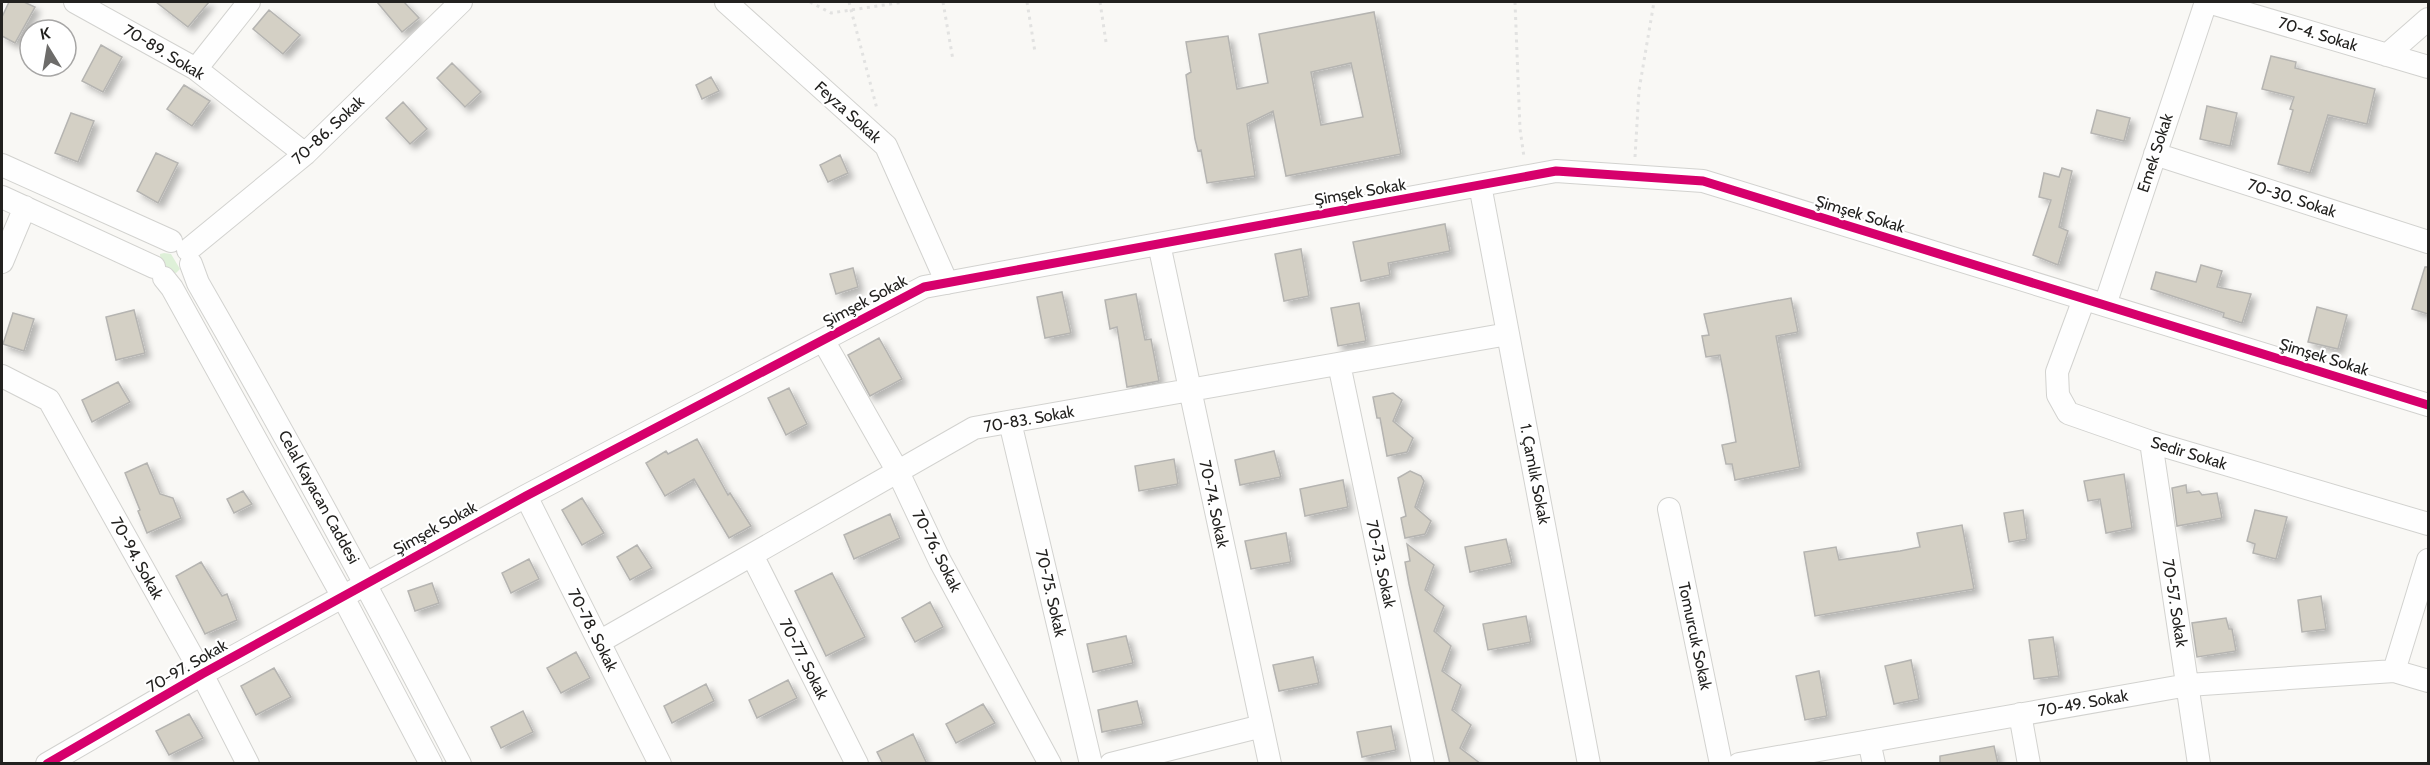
<svg xmlns="http://www.w3.org/2000/svg" width="2430" height="765" viewBox="0 0 2430 765" font-family="Cabin,sans-serif">
<defs>
<filter id="shadow"><feDropShadow dx="5" dy="5" stdDeviation="3" flood-color="#0004"/></filter>
</defs>
<rect width="100%" height="100%" fill="#f9f8f5"/>
<path fill="#def0d8" d="M164,253l7,1 9,15 -4,4c-10,0 -16,-9 -16,-19z"/>
<path fill="#d4d0c5" stroke="#b5b4b1" stroke-width="1.5" fill-rule="evenodd" filter="url(#shadow)" d="M9,2h15l11,5 -20,36 -13,-7v-19z
M156,2h53l-21,25z
M377,2h27l15,16 -17,14z
M269,10l31,25 -17,19 -30,-25z
M1374,12l27,142 -115,22 -13,-65 -26,13 8,52 -48,7 -6,-33 -3,1 -3,-12 -9,-64 5,-3 -5,-30 42,-6 9,53 31,-6 -9,-49zM1351,63l12,54 -42,8 -10,-53z
M101,45l21,12 -19,35 -21,-11z
M2271,56l25,6 -1,6 80,21 -8,35 -39,-9 -18,58 -32,-9 15,-54 -3,-1 4,-12 -32,-8z
M452,63l29,29 -16,15 -28,-29z
M711,77l8,14 -17,8 -6,-14z
M184,85l26,16 -18,25 -25,-17z
M403,102l24,27 -17,15 -24,-26z
M2207,106l30,7 -7,33 -30,-7z
M2097,110l33,8 -6,23 -33,-8z
M71,113l23,8 -16,41 -23,-9z
M156,153l22,10 -20,40 -21,-12z
M840,155l8,18 -20,9 -8,-17z
M2062,168l10,3 -13,56 9,4 -10,34 -25,-10 18,-55 -12,-3 5,-24 15,4z
M1445,224l5,27 -62,12 2,12 -29,6 -8,-39z
M1301,249l8,47 -25,5 -9,-47z
M2201,265l21,6 -5,16 34,7 -9,29 -19,-6 1,-4 -73,-24 5,-17 40,10z
M2425,267h3v47l-16,-5z
M853,268l5,19 -22,7 -6,-20z
M1062,292l9,41 -26,5 -8,-41z
M1136,294l9,46 6,-1 8,42 -32,6 -10,-60 -7,2 -5,-29z
M1791,298l7,34 -22,4 24,131 -65,13 -3,-16h-6l-4,-19 14,-3 -8,-46 -8,-41 -14,2 -4,-21 7,-1 -5,-21z
M1359,303l7,38 -28,5 -7,-38z
M2317,307l30,8 -9,34 -30,-7z
M134,310l11,43 -29,7 -10,-43z
M13,313l21,6 -10,32 -21,-7z
M879,338l23,41 -32,17 -22,-41z
M118,382l12,20 -38,20 -10,-22z
M789,388l18,36 -21,11 -18,-37z
M1393,393l9,7 -9,21 20,17 -6,14 -20,4 -7,-38h-3l-4,-21z
M697,439l31,56 2,-2 21,33 -22,12 -35,-59 -29,17 -19,-33 20,-12 2,3z
M1274,451l7,26 -41,8 -5,-25z
M1174,459l4,25 -39,7 -4,-25z
M147,463l13,31 13,4 8,20 -34,15 -9,-22 2,-1 -15,-37z
M1410,471l11,5 3,5 -9,26 16,14 -6,13 -20,4 -4,-20 5,-2 -8,-38z
M2124,474l8,54 -26,5 -6,-34 -12,2 -4,-20z
M1343,480l5,27 -43,9 -5,-27z
M2186,485l1,8 12,-2 3,4 15,-2 5,25 -45,8 -5,-38z
M243,491l9,13 -18,9 -7,-14z
M582,498l22,35 -22,12 -20,-35z
M2023,510l4,29 -18,3 -5,-29z
M2255,510l32,7 -11,42 -23,-6 2,-9 -8,-3z
M890,514l10,24 -46,21 -10,-24z
M1962,525l12,64 -159,27 -11,-64 32,-5 3,13 61,-9 20,-4 -3,-14z
M1286,533l5,29 -40,7 -6,-28z
M1506,539l6,24 -42,9 -5,-25z
M1407,544l27,21 -9,25 19,16 -10,25 17,15 -9,25 19,14 -9,25 19,15 -11,23 21,16h-31l-41,-180 -4,-22 5,-1z
M637,545l15,23 -22,12 -13,-23z
M529,559l10,20 -28,14 -9,-20z
M201,562l21,34 5,-2 10,26 -32,14 -29,-58z
M832,573l33,64 -39,19 -31,-65z
M432,583l7,20 -24,8 -7,-20z
M2321,596l5,33 -24,3 -4,-32z
M930,602l13,25 -28,15 -13,-24z
M1526,616l5,26 -43,8 -5,-26z
M2226,618l3,11h3l4,22 -39,6 -5,-34z
M1126,636l7,27 -40,9 -6,-28z
M2053,637l6,39 -25,3 -5,-39z
M576,652l14,26 -29,15 -14,-25z
M1313,657l6,26 -40,8 -6,-26z
M1911,660l8,39 -25,5 -9,-38z
M274,668l17,29 -35,18 -15,-29z
M1819,671l8,45 -22,4 -9,-44z
M788,680l9,18 -40,20 -8,-18z
M706,684l8,17 -42,22 -8,-17z
M1137,701l6,23 -41,8 -4,-22z
M983,704l12,19 -39,20 -10,-19z
M523,711l10,21 -32,16 -10,-21z
M189,714l14,24 -34,17 -13,-24z
M1391,726l5,24 -34,7 -5,-25z
M913,734l14,30h-44l-6,-12z
M1994,746l4,18h-58v-8z"/>
<g fill="none" stroke-linecap="round" stroke-linejoin="round">
<g stroke="#d2d2cf" stroke-width="24">
<path id="minor" d="M75,2l121,67 109,85
M726,2l160,144 61,137
M2208,2l220,65
M2387,55l41,-36
M196,69l53,-67
M2155,154l273,88
M2,165l169,76
M1480,185l109,579
M2,197l152,70
M1159,244l111,520
M188,250l117,-96 156,-152
M2,262l23,-55
M191,264l7,19c91,158 178,319 262,481
M164,278l8,10 171,309 88,167
M2084,299l-27,73 1,23 10,18 83,29 277,82
M2105,305l101,-303
M823,340l75,132 42,89 110,203
M1339,364l84,400
M2,376l47,24 153,274 46,90
M1010,422l81,342
M2151,442l48,322
M526,496l134,268
M1669,509l52,255
M752,555l105,209
M599,642l375,-214 534,-94
M2394,671l34,-111
M2020,714l9,50
M1869,741l5,23
M47,764l155,-90 324,-178 398,-209 632,-116 147,10 725,224
M1111,764l151,-38
M1739,764l449,-79 206,-14 34,10"/>
</g>
<path stroke="#e2e2e1" stroke-width="3" stroke-dasharray="3 4.5" stroke-linecap="butt" d="M810,2l21,11 73,-11
M849,2l28,107
M943,2l10,58
M1027,2l8,50
M1100,2l6,40
M1515,2l5,127 4,28
M1635,157l4,-67 15,-88"/>
<use href="#minor" stroke="#fefefe" stroke-width="22"/>
<g stroke="#fff" stroke-width="13">
<path id="cycleway" d="M47,764l155,-90 324,-178 398,-209 632,-116 147,10 725,224"/>
</g>
<use href="#cycleway" stroke="#d6006c" stroke-width="9"/>
</g>
<g text-anchor="middle" dominant-baseline="central" stroke-width="4.5" stroke-linejoin="round" paint-order="stroke">
<g font-size="16" fill="#22211f" stroke="#fff">
<text transform="translate(2318 34) rotate(17)">70-4. Sokak</text>
<text transform="translate(164 52) rotate(31)">70-89. Sokak</text>
<text transform="translate(848 112) rotate(42)">Feyza Sokak</text>
<text transform="translate(328 130) rotate(-43)">70-86. Sokak</text>
<text transform="translate(2155 153) rotate(-72)">Emek Sokak</text>
<text transform="translate(1360 192) rotate(-10)">Şimşek Sokak</text>
<text transform="translate(2292 198) rotate(18)">70-30. Sokak</text>
<text transform="translate(1860 214) rotate(17)">Şimşek Sokak</text>
<text transform="translate(865 301) rotate(-28)">Şimşek Sokak</text>
<text transform="translate(2324 357) rotate(17)">Şimşek Sokak</text>
<text transform="translate(1029 419) rotate(-10)">70-83. Sokak</text>
<text transform="translate(2189 453) rotate(17)">Sedir Sokak</text>
<text transform="translate(1535 474) rotate(79)">1. Çamlık Sokak</text>
<text transform="translate(319 497) rotate(61)">Celal Kayacan Caddesi</text>
<text transform="translate(1214 504) rotate(78)">70-74. Sokak</text>
<text transform="translate(435 528) rotate(-29)">Şimşek Sokak</text>
<text transform="translate(937 551) rotate(63)">70-76. Sokak</text>
<text transform="translate(137 558) rotate(61)">70-94. Sokak</text>
<text transform="translate(1381 564) rotate(78)">70-73. Sokak</text>
<text transform="translate(1051 593) rotate(77)">70-75. Sokak</text>
<text transform="translate(2175 603) rotate(81)">70-57. Sokak</text>
<text transform="translate(593 630) rotate(63)">70-78. Sokak</text>
<text transform="translate(1695 636) rotate(78)">Tomurcuk Sokak</text>
<text transform="translate(804 659) rotate(63)">70-77. Sokak</text>
<text transform="translate(187 666) rotate(-30)">70-97. Sokak</text>
<text transform="translate(2083 703) rotate(-10)">70-49. Sokak</text>
</g>
</g>
<rect width="2430" height="765" fill="none" stroke="#22211f" stroke-width="6"/>
<g transform="translate(48 48) rotate(349)"><circle r="28" fill="#ffffff" stroke="#a7a6a5" stroke-width="1.5"/>
<path d="M0-4.5L10 22L0 15L-10 22Z" fill="#6d6c6a"/>
<text y="-9" font-size="16" font-weight="bold" text-anchor="middle" fill="#22211f">K</text>
</g>
</svg>
